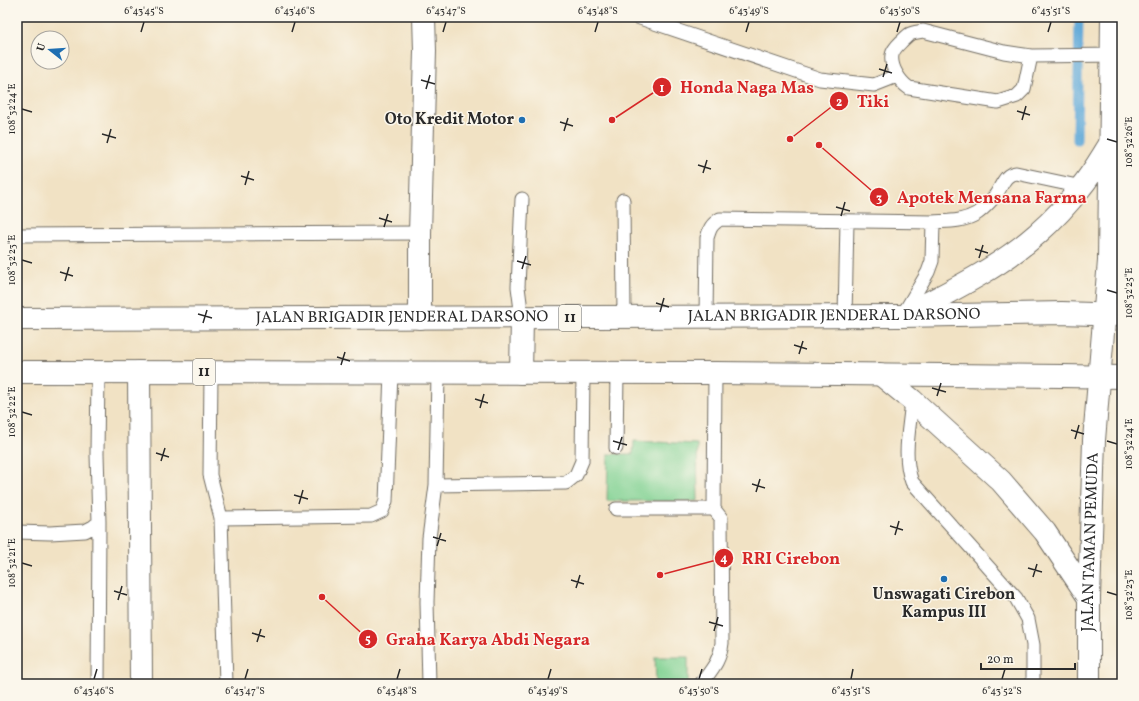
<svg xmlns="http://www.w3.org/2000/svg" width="1139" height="701" viewBox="0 0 1139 701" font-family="Vollkorn,serif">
<rect width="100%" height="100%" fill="#fbf7ec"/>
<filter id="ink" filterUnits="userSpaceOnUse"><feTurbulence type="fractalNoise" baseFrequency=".025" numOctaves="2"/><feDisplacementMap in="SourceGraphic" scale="8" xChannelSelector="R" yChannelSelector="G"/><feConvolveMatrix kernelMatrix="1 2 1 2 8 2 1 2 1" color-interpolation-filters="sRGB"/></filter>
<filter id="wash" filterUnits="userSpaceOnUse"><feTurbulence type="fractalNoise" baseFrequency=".012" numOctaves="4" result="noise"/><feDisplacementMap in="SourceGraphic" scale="16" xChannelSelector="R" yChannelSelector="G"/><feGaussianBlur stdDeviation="0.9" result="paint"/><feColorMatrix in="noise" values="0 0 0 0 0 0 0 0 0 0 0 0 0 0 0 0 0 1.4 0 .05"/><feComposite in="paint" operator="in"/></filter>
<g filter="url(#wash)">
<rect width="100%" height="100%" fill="#f1e2c4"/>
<path fill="#80d192" stroke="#567e5e" d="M634,441l63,3 1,57h-91l1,-47h25z
M655,657h33v27h-32z"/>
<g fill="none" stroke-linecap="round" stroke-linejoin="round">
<path stroke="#61a9d8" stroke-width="9" d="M1077,140l2,-123"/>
</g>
</g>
<g filter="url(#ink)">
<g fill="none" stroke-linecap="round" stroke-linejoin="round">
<g stroke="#706b61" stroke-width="15">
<path id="service" d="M637,17l183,62 54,6 23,-9
M1031,56l-7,33 -7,7 -19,6 -89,-14c-9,-6 -19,-21 -17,-33 1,-6 7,-11 11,-15 2,-2 5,-5 7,-6 4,-2 9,-2 13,-3l81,21 27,4 87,-1
M522,199l-4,88 4,31
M623,200l1,117
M17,235l403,-2
M904,313l24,-41 4,-11 1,-39
M706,317l1,-79c3,-10 4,-13 13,-19l213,3c15,-1 29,0 43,-8 5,-3 14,-12 18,-17 8,-9 9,-23 22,-24l66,14
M845,317l2,-96
M211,372l-1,103 11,43 5,166
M912,400c-2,27 -10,56 0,82l104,116 12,21 5,26v39
M616,448l1,-75
M436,485l130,-2 10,-8 6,-14 1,-88
M616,509h98
M221,518l150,-2 11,-5 4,-10 5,-128
M17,532l33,1 35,-2 8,-4 6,-5 -2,-68 1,-82
M98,684l1,-162
M429,684l-2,-82 2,-64 7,-53 2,-112
M701,684c11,-15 19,-23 21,-41l-1,-125 -7,-9 1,-136"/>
</g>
<g stroke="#706b61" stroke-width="24">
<path id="minor" d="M420,318v-85l5,-182 -1,-34
M139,372l2,312"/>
</g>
<g stroke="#706b61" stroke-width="24">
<g id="tertiary">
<path id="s1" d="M1089,684v-86l5,-158 15,-179 3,-244"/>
</g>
</g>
<g stroke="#706b61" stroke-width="24">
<g id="trunk">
<path d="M907,314c44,-23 93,-47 130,-80 16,-14 31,-30 44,-47 11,-13 20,-29 29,-43"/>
<path id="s2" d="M17,319l885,-3 160,-3 60,2"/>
<path d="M17,372l698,1 347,3 60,1"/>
<path d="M521,373l1,-55"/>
<path d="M880,374l32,26 89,81 44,51 44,66"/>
</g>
</g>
<use href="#service" stroke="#fff" stroke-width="13"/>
<use href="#minor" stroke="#fff" stroke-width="22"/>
<use href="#tertiary" stroke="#fff" stroke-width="22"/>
<use href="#trunk" stroke="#fff" stroke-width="22"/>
</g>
</g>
<path fill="none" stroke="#2b2b2b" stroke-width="1.5" d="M141,32l3,-10M292,32l3,-10M443,32l3,-10M595,32l3,-10M746,32l3,-10M897,32l3,-10M1048,32l3,-10M879,69l13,4M883,77l4,-13M421,80l14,4M426,89l4,-14M22,109l10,3M1017,111l13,4M1022,120l4,-14M560,122l13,4M564,131l4,-13M102,134l14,4M1107,139l10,3M107,143l4,-14M698,165l13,4M703,173l4,-13M241,176l13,4M245,185l4,-14M836,207l14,4M841,216l4,-14M379,218l13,4M384,227l4,-13M975,249l13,4M979,258l4,-13M22,260l10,3M517,261l14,4M522,269l4,-13M60,272l13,4M65,281l4,-14M1107,290l10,3M656,303l13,4M660,312l4,-14M198,314l14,4M203,323l4,-13M794,345l13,4M799,354l4,-13M337,357l13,4M341,365l4,-13M932,388l14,4M937,396l4,-13M475,399l13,4M480,408l4,-14M22,412l10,3M1071,430l13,4M1075,439l4,-14M613,441l14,4M1107,441l10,3M618,450l4,-13M156,453l13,4M161,461l4,-13M752,484l13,4M756,492l4,-13M294,495l14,4M299,504l4,-14M890,526l13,4M895,535l4,-14M433,537l13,4M437,546l4,-13M22,563l10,3M1028,568l14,4M1033,577l4,-13M571,580l13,4M576,588l4,-13M114,591l13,4M1107,592l10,3M118,600l4,-14M709,622l14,4M714,631l4,-14M252,633l13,4M257,642l4,-13M94,679l3,-10M245,679l3,-10M397,679l3,-10M548,679l3,-10M699,679l3,-10M851,679l2,-10M1002,679l3,-10"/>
<g fill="#1f6fb2" stroke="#fbf7ec" stroke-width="1.5">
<circle cx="522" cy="120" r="4"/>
<circle cx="944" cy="579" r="4"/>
</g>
<g text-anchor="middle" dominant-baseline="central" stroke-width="3" stroke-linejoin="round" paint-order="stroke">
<g fill="#fbf7ec" stroke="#696865" stroke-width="1">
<rect x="559" y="305" width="22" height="26" rx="3"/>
<rect x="193" y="359" width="22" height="26" rx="3"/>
</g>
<g font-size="15" font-weight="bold" fill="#2b2b2b">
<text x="570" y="318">11</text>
<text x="204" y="372">11</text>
</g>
<g font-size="16" font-weight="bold" fill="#2b2b2b" stroke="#fbf7ec" text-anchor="end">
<text x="514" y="120">Oto Kredit Motor</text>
<text x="944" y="595" text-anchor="middle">Unswagati Cirebon<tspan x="944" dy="18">Kampus III</tspan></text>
</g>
<g font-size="16" fill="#2b2b2b" stroke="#fbf7ec">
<text stroke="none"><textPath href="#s2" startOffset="817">JALAN BRIGADIR JENDERAL DARSONO</textPath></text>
<text stroke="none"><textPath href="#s2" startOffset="385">JALAN BRIGADIR JENDERAL DARSONO</textPath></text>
<text stroke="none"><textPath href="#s1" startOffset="142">JALAN TAMAN PEMUDA</textPath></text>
</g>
</g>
<path fill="none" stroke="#d62828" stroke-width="1.5" d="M612 120L662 87M790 139L839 101M819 145L879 197M660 575L724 558M322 597L368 639"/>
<g fill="#d62828" stroke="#fbf7ec" stroke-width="1.5">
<circle cx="612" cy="120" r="4"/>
<circle cx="790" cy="139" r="4"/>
<circle cx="819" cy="145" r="4"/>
<circle cx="660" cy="575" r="4"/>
<circle cx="322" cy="597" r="4"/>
<circle cx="662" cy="87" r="10"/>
<circle cx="839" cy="101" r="10"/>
<circle cx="879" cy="197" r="10"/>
<circle cx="724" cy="558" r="10"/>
<circle cx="368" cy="639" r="10"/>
</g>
<g font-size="12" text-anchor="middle" font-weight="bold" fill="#fff">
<text x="662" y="92">1</text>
<text x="839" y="106">2</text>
<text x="879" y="202">3</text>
<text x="724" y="562">4</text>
<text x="368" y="643">5</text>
</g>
<g font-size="17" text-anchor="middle" font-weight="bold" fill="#d62828" stroke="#fbf7ec" stroke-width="3" stroke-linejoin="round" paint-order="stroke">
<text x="747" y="93">Honda Naga Mas</text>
<text x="873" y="107">Tiki</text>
<text x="992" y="203">Apotek Mensana Farma</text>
<text x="791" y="564">RRI Cirebon</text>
<text x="488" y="645">Graha Karya Abdi Negara</text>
</g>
<rect width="1139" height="701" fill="none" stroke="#fbf7ec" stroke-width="44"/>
<g transform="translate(50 50) rotate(287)"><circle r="19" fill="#fbf7ec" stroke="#a8a59f"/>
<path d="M0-3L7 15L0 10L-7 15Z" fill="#1f6fb2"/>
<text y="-6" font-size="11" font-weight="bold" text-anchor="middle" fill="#2b2b2b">U</text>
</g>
<path d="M981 663v6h94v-6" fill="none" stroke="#2b2b2b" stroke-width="2"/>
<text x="987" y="663" font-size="12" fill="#2b2b2b" stroke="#fbf7ec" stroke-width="3" paint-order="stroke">20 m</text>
<rect x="22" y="22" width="1095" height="657" fill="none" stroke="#2b2b2b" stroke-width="1.5"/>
<g font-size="10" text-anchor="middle" fill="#2b2b2b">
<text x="144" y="14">6°43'45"S</text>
<text x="295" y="14">6°43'46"S</text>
<text x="446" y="14">6°43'47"S</text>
<text x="598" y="14">6°43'48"S</text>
<text x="749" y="14">6°43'49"S</text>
<text x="900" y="14">6°43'50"S</text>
<text x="1051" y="14">6°43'51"S</text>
<text transform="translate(11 109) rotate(-90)" y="4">108°32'24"E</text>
<text transform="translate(1128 142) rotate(-90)" y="4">108°32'26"E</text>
<text transform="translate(11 260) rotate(-90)" y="4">108°32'23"E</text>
<text transform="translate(1128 293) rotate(-90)" y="4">108°32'25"E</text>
<text transform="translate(11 412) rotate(-90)" y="4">108°32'22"E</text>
<text transform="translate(1128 444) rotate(-90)" y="4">108°32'24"E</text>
<text transform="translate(11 563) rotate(-90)" y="4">108°32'21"E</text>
<text transform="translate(1128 595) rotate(-90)" y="4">108°32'23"E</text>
<text x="94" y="694">6°43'46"S</text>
<text x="245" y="694">6°43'47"S</text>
<text x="397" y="694">6°43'48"S</text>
<text x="548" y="694">6°43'49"S</text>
<text x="699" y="694">6°43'50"S</text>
<text x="851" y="694">6°43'51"S</text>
<text x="1002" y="694">6°43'52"S</text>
</g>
</svg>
